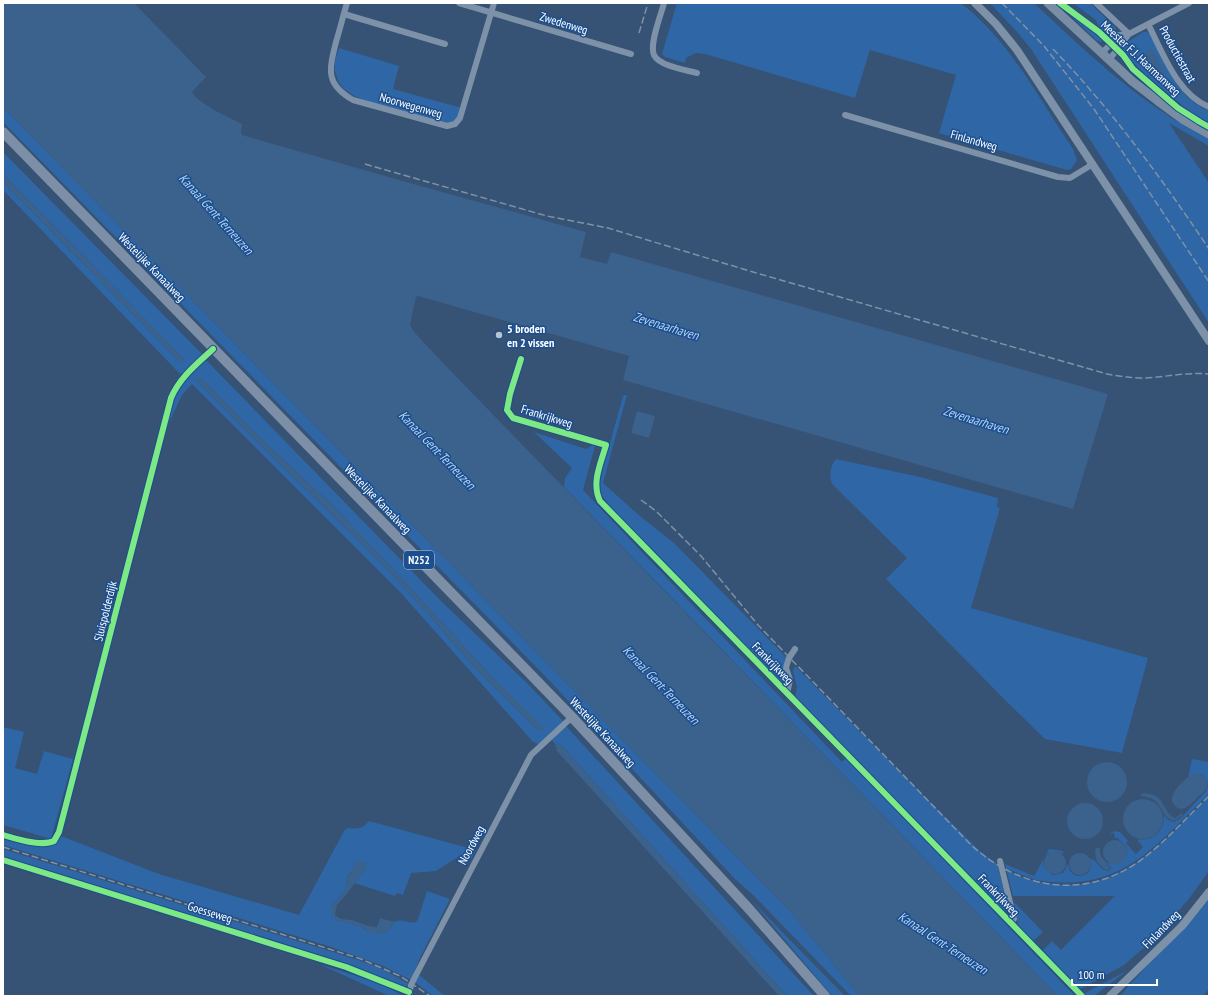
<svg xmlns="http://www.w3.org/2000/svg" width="1212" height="999" viewBox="0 0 1212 999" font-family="'PT Sans Narrow',sans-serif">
<rect width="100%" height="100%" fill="#365274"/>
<path fill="#2f66a5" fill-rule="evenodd" d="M677,3h284c49,38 78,96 112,146l4,11 -6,9 -4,1 -128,-37 17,-58 -86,-25 -15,48 -150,-44 -9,-1 -10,5 -1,5 -20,-6 -3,-3z
M990,3h44c53,50 109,103 175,136v7l-40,-23 40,60v140l-178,-274 -13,-16z
M1057,3l38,28 10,10 -5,1 -4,-2z
M1073,3h17l26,25 -2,9 -4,2 -10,-10 -4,-9z
M1143,32h4l4,3c15,30 25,62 58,76v13l-14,-8 -49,-41 -26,-25 6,-7z
M339,48l60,18 -6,23 69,19 -5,11 -8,5 -79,-22 -16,-6 -10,-7 -5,-6 -4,-12v-10z
M3,107l789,806 59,73 9,10h-9l-96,-99 -20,-18 -190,-203 -542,-554z
M3,152l197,200 2,2 -18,19 -4,1 -177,-184v-8l176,179 5,-2 -181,-185z
M205,359l237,243 85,81 37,39 -23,20 -3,2 -5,-2 -132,-149 -209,-209 -10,11 -20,43 14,-48zM202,379l58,59 74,69 70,74 86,94 53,53 -4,3 -63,-62 -63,-72 -36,-38 -138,-135 -41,-42 -1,-2z
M625,395h2l-24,88 37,33 34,27 112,114 -2,6 2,17 -3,4 -2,1 -115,-122 -55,-55 -11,-15 -1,-6 3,-15 21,-76z
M534,432l52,17 7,-4 2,1 -12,44 259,272 4,-4 228,237 -2,1h-14l-494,-509 1,-9 7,-10z
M836,459l84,18 78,21 -1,9 3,1 -29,100 177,50 -26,95 -77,-14 -41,-40 -118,-120 21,-21 -75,-74c-3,-9 -2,-18 4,-25z
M795,666l123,124 62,61 17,13 12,46 -6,1 -208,-213 2,-11 -4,-16z
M566,726l248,270h-27l-226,-251 -4,-1 -1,1 -5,-6z
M3,727l21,5 -9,36 22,6 7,-23 29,8 -22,80 -48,-14z
M1192,759l17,3v32c-51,49 -86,98 -165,87 -13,-1 -25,-8 -37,-12 13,10 30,13 46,15 69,9 112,-45 156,-88v75l-21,29 -35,40 -29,25 -45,25 -38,-38 11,-11 9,9 54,-54h-102l-8,-32 29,12 15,-27 14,2v3c-17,-8 -29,10 -10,21l10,-2 3,-5 1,-4 1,1c3,18 29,12 22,-7 8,3 10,13 19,13l2,-3 -4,-6c19,7 28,-14 12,-22v-2h-4l-1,-5 -5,1 5,-3 6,1 8,9 -2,2 10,11 7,-7 -6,-7c3,-1 6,0 9,-1 13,-2 18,-12 18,-24l4,5 6,2 7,-4 25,-27 2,-6c-2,-12 -11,-14 -20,-7z
M369,821l107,29 -5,9 -10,-4 -25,16 -25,2 -8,22 -6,-2 -2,3 -41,-13 13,-16 -4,-5 -14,12 -3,7 1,4 -4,9 -12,11 5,15 27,7c2,4 4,3 8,4 10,4 18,4 23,-9 11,-4 12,2 22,0l2,-3 9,-28 23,8 -30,59 -9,22 -30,-15 -53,-19 -325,-101v-8l11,3 38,5 9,-9 98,38 140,41 45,-84 4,-3c10,1 14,1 21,-7z
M3,849l352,110 25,9 29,16 -4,3h-4l-398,-129z
M1209,896v93l-6,7h-83z
M751,900l94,96h-13z
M1014,902l29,30 -11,10 -13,-12z
M319,964l63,20 21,12h-14z
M1128,970l-34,26h-7l-4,-2z
M418,974l27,22h-12l-18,-14z"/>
<path fill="#3b618d" d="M3,3h131l72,74 -14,15c6,12 37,25 50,32l-1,9 1,2 157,45 187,52 -6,25 27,7 4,-12 497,142 -35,115 -450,-129 6,-24 -211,-60 -2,1 -6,28 5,8 28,30 615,633h-198l-9,-10 -59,-73 -789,-806z
M1150,50h3l16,34h-2l-29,-25 1,-3z
M3,174l180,184v4l-4,-1 -176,-179z
M198,378l4,1 58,59 74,69 70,74 86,94 53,52 -2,4h-2l-63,-62 -63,-72 -36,-38 -138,-135 -41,-42z
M637,411l18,5 -6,22 -18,-5z
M557,743l4,2 226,251h-8l-223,-246 1,-2 -2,-2z
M1087 782a20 20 0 1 1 40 0a20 20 0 1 1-40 0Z
M1194,774c7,-1 15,4 13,13 -2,5 -7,8 -11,12 -7,7 -17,17 -24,2 -1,-10 13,-23 22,-27z
M1144,793c22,3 16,12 28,24l3,1 7,-5 1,2 -9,6c-16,-5 -9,-23 -33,-25v-2z
M1123 819a20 20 0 1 1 40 0a20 20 0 1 1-40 0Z
M1067 821a18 18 0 1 1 36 0a18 18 0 1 1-36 0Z
M1103 852a12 12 0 1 1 24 0a12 12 0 1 1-24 0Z
M1097,848h3c-1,10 5,12 10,19l-1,3h-3c-9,-5 -11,-11 -11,-21z
M1044 863a11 11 0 1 1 22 0a11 11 0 1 1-22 0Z
M1069 864a11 11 0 1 1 22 0a11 11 0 1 1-22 0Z
M357,861l8,2 2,4 -22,29 -8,9 -2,9 1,2 5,3 11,1 16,6 9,1 3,-9 14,4c-2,6 -8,13 -16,12 -4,0 -5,-2 -9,-2l-6,-5 -27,-7 -5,-6v-9l12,-11 4,-9c-2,-8 3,-9 6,-16 1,-2 1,-4 2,-7z"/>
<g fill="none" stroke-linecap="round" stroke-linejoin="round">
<path stroke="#7d92a8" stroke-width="6" d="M347,3c-4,13 -7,26 -11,39 -7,28 -11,42 17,58l94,26 8,-2 5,-6 34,-115
M459,3l172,51
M664,3c-3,12 -15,41 -10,52 5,11 32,15 43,18
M1096,3l33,31
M344,14l101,30
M1148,24c15,29 29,70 61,83
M1102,53l17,-18 10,-1 60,-31
M1109,60l20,-26
M845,115l213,62 12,1 23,-14
M521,359l-11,35 -3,16 6,8 93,27c-5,18 -15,38 -6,56l482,495
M787,693l3,-13 -4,-12 1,-4 2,-6 6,-9
M3,835c13,4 39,12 51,6l5,-9 112,-434c9,-21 26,-34 42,-49
M3,860l343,107 63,25
M1000,861l14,58 -3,4
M409,996l2,-11 5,-10 115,-220 41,-38"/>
<path stroke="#7d92a8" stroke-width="8" d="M975,3l21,21 21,26 192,291
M1110,996l72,-70 27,-34"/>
<path stroke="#798da4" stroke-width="9" d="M1048,3l84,78 26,20 26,19 25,14"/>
<path stroke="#7d8ea7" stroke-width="10" d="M3,132l569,585 178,193 75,86"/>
<path stroke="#7e92a7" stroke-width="1.5" stroke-dasharray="7 3" stroke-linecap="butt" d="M1002,3l42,43 50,63 115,173
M639,33l9,-30
M1053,49c59,61 109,130 156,200
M365,164l182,52 61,12 145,44 354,102c12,2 24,4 37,4 22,-1 43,-6 65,-4
M641,500l15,11 45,45 57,69 213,220c51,46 117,56 174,12 23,-18 43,-41 64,-61
M3,847l358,112 39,17 30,20"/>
<g stroke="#1b4f8f" stroke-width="8">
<path id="cycleway" d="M1060,3l39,29 24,23 10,14 23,20 22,19 22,14 9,5
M521,359l-11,35 -3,16 6,8 93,27c-5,18 -15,38 -6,56l482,495
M3,835c13,4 39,12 51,6l5,-9 112,-434c9,-21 26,-34 42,-49
M3,860l343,107 63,25"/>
</g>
<use href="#cycleway" stroke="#7ce984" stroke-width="6"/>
</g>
<circle fill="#b9c2ce" stroke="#1b4f8f" stroke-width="1.5" cx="499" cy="335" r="4"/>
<g text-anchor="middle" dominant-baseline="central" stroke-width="3" stroke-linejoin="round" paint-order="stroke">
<rect fill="#1b4f8f" stroke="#bbcadd" stroke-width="1" x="404" y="551" width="30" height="18" rx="3"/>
<g font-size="11" font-weight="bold" fill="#fff">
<text x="419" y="560">N252</text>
</g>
<g font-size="12" fill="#fff" stroke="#1b4f8f">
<text transform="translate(564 23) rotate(17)">Zwedenweg</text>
<text transform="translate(1178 54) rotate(61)">Productiestraat</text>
<text transform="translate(1141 58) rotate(43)">Meester F.J. Haarmanweg</text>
<text transform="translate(411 105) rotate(16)">Noorwegenweg</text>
<text transform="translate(974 140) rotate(16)">Finlandweg</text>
<text transform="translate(152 267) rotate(46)">Westelijke Kanaalweg</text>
<text transform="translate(547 416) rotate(17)">Frankrijkweg</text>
<text transform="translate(378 499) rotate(46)">Westelijke Kanaalweg</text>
<text transform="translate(105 611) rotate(-76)">Sluispolderdijk</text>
<text transform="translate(773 663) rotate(46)">Frankrijkweg</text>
<text transform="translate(603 732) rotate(47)">Westelijke Kanaalweg</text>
<text transform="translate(471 845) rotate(-62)">Noordweg</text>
<text transform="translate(999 895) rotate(46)">Frankrijkweg</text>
<text transform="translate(210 912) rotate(17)">Goesseweg</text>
<text transform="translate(1161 929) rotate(-46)">Finlandweg</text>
</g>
<g font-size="12" font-weight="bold" fill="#fff" stroke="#1b4f8f" text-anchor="start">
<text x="507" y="328">5 broden<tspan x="507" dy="14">en 2 vissen</tspan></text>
</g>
<g font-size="13" font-style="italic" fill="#b5d3f5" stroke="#1b4f8f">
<text transform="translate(216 214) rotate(48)">Kanaal Gent-Terneuzen</text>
<text transform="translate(666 326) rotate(17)">Zevenaarhaven</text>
<text transform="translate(976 420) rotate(17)">Zevenaarhaven</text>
<text transform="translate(437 450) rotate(46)">Kanaal Gent-Terneuzen</text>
<text transform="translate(661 685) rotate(46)">Kanaal Gent-Terneuzen</text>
<text transform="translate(943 943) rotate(33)">Kanaal Gent-Terneuzen</text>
</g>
</g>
<rect width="1212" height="999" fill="none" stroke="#ffffff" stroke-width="8"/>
<path d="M1072 979v6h85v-6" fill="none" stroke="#ffffff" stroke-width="2"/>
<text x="1078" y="979" font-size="12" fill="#ffffff" stroke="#1b4f8f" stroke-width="3" paint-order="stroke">100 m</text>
</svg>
